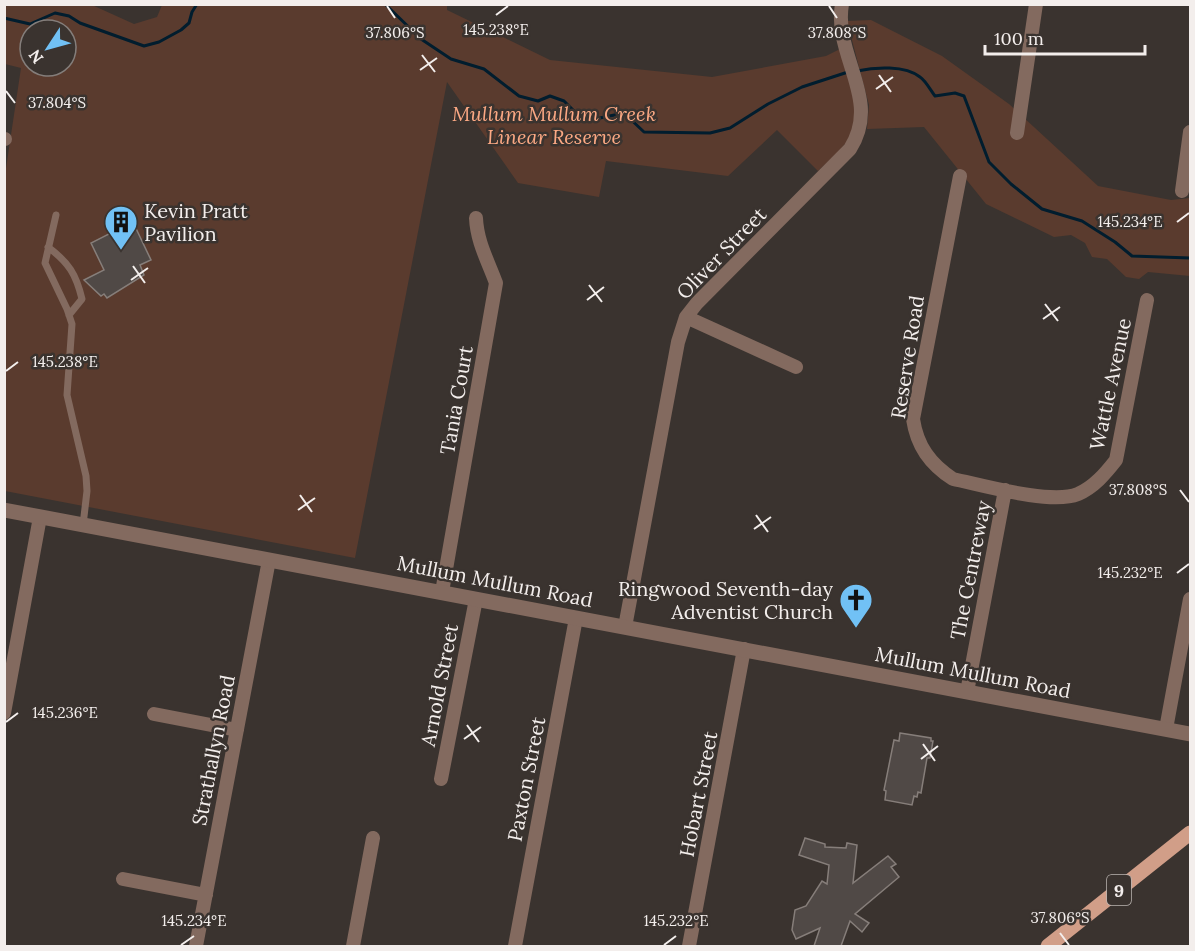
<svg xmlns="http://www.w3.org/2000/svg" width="1195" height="951" viewBox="0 0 1195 951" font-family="Lora,serif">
<rect width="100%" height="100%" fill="#3a332f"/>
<path fill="#5a3b2e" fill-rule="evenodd" d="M4,5h88l42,19 23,-7 5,-12h285v5l103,50 162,17 114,-21 14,-7c8,29 27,69 5,95 -8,10 -18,18 -27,27l-41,-41 -49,46 -122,-15 -7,36 -81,-14 -71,-101 -92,476 -350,-67v-316l16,-107 -16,-4zM30,30h36v36h-36z
M871,20l71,36 67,48 89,82 73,14 19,-2v78l-42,-4 -9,7 -13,-2 -19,-18 -15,-2 -7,-14 -14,-8 -17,2 -68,-33 -62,-77 -57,2 2,-24 -22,-84z"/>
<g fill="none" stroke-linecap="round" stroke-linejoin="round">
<path stroke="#011d2e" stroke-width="3" d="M385,4l36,35 30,20 33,10 35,27 19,5 12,-5 14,5 13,13 18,5 29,-6 20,19 66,1 20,-5 38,-24 34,-17 46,-15
M4,18l26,6 25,-11 14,3 11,7 64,23 15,-4 22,-12 8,-7 3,-11 5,-8
M857,71c18,-4 48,-6 63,6 6,4 11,14 15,19l20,-3 9,3 25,66 22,22 31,25 40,12 33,21 17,14 58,2"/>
</g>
<path fill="#504946" stroke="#867e7a" stroke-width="1.5" d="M123,216l2,5 6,-3 20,42 -11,5 4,10 -37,23 -3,-4 -3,2 -17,-16 20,-10 -13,-27 22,-11 -4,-9z
M900,733l31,5v3h2l-3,17h-3l-6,35 -3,-1 -1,5 -3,-1 -2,9 -27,-5 1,-9 -2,-1 10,-50 5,1z
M805,838l20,6v3l21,1 1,-5 10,2 -4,38 35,-27 8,8 -5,3 8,10 -44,37 14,9 -7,9 -12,-11 -9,25h-27l6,-18 -24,11 -4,-9 3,-20 11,-4 16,-25 5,3 2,-19 -30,-10z"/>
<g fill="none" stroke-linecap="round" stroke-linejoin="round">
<path stroke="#836a5f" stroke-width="7" d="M56,215l-11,48 22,46 5,15 -5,71 19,81 1,15 -4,34
M48,247c21,16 28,27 34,52l-13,16"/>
<path stroke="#836a5f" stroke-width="14" d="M1017,133l19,-129
M4,139h1
M960,176l-47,243c4,27 17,45 40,60 29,6 98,26 125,15 16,-7 27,-20 38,-34l31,-160
M1182,191l8,-59
M686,317l110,50
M442,592l54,-309c-8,-22 -19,-41 -20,-65
M625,627l53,-285 8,-25 11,-14 153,-154c32,-50 -17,-93 -8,-145
M967,692l38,-202
M4,713l36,-196
M154,714l83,16
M1166,729l24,-130
M441,779l35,-180
M123,879l83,16
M196,946l73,-386
M353,946l20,-108
M515,946l61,-328
M689,946l55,-297"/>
<path stroke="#836a5f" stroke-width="15" d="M4,510l1186,224"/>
<path stroke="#d19e88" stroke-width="15" d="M1048,946l142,-113"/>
</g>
<path fill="none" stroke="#f3eeec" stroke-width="2" d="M387,6l8,12M829,6l8,12M496,15l12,-9M422,55l13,17M420,70l17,-12M879,75l12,17M876,89l17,-12M6,91l9,12M1177,222l12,-9M133,266l12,17M131,280l17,-12M589,285l13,17M587,300l17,-13M1045,304l13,17M1043,319l17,-12M6,371l12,-9M1180,490l9,12M300,495l12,17M298,510l17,-12M756,515l12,17M754,529l17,-12M1177,573l12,-9M6,722l12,-9M467,725l12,17M464,739l17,-12M923,744l12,17M921,759l17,-13M1060,933l9,12M181,945l13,-9M664,945l12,-9"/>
<defs>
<g id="building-pin" transform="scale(1.725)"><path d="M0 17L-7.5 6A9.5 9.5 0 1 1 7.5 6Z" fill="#71c1f5" stroke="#3a332f"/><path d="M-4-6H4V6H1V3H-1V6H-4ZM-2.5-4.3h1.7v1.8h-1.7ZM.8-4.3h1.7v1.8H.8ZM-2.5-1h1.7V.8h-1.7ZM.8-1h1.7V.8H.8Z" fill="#111"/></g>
<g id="church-pin" transform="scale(1.725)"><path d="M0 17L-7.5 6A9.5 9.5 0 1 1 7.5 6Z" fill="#71c1f5" stroke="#3a332f"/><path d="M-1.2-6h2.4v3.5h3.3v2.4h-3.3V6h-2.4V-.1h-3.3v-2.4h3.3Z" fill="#111"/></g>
</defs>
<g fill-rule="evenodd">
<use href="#building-pin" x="121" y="222"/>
<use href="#church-pin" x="856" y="600"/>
</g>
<g text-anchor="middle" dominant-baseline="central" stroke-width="5" stroke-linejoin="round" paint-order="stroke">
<rect fill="#3a332f" stroke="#bcb6b3" stroke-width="1.5" x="1107" y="875" width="24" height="30" rx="4.5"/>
<g font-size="18" font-weight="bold" fill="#f3eeec">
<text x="1119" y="890">9</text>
</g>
<g font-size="20" font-style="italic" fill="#fca984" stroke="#3a332f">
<text x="554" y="113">Mullum Mullum Creek<tspan x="554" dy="23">Linear Reserve</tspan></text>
</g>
<g font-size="20" fill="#f3eeec" stroke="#3a332f" text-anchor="start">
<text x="144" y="210">Kevin Pratt<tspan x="144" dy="23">Pavilion</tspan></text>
<text x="833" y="588" text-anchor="end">Ringwood Seventh-day<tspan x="833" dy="23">Adventist Church</tspan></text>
</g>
<g font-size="20" fill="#f3eeec" stroke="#3a332f">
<text transform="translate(721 253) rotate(-46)">Oliver Street</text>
<text transform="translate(907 357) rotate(-81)">Reserve Road</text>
<text transform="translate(1110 384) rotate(-78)">Wattle Avenue</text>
<text transform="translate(456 400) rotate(-80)">Tania Court</text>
<text transform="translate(970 570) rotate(-79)">The Centreway</text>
<text transform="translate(495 581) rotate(11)">Mullum Mullum Road</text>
<text transform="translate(973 672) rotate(11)">Mullum Mullum Road</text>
<text transform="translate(439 685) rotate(-79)">Arnold Street</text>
<text transform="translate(213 750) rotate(-79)">Strathallyn Road</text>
<text transform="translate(526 779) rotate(-79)">Paxton Street</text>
<text transform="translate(698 794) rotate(-79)">Hobart Street</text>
</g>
</g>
<g font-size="15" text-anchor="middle" fill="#f3eeec" stroke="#3a332f" stroke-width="5" stroke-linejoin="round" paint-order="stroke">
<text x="496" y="35">145.238°E</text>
<text x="395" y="38">37.806°S</text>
<text x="837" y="38">37.808°S</text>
<text x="57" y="108">37.804°S</text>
<text x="1130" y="227">145.234°E</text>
<text x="65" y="367">145.238°E</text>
<text x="1138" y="495">37.808°S</text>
<text x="1130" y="578">145.232°E</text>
<text x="65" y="718">145.236°E</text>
<text x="1060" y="923">37.806°S</text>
<text x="194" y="926">145.234°E</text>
<text x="676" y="926">145.232°E</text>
</g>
<rect width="1195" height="951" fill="none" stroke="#f3eeec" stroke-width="12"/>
<g transform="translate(48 48) rotate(234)"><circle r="28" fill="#3a332f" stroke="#847e7b" stroke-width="1.5"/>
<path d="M0-4.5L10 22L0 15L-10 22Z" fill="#71c1f5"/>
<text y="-9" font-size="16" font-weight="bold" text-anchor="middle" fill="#f3eeec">N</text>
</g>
<path d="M985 45v9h160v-9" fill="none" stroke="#f3eeec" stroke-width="3"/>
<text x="994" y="45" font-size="18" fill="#f3eeec" stroke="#3a332f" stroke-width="4.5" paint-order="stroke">100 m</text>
</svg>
